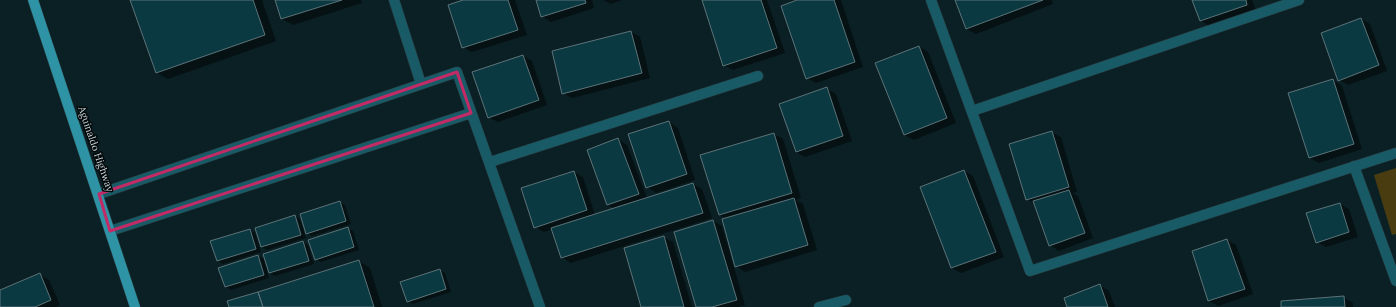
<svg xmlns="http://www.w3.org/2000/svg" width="1396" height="307" viewBox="0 0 1396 307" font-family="Lora,serif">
<rect width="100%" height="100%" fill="#0b2024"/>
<path fill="#4a3c11" d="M1396,168v66l-4,1 -18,-60z"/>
<path fill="#0007" d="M131,0h131l14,41 -108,38 -11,-6z
M276,0h85l1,3 -69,22 -11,-6z
M467,0h48l12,35 -55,17 -9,-5z
M537,0h55l2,8 -43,14 -9,-6z
M603,0h19l-11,4z
M703,0h64l18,53 -52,17 -9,-5z
M800,0h41l22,67 -47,16 -9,-5z
M956,0h96l1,4 -77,30 -10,-5z
M1193,0h59l4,10 -46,16 -9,-5z
M1361,19l9,5 17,47 -39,14 -9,-5z
M631,32l9,5 10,41 -78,20 -9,-5z
M919,47l9,5 28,71 -42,17 -10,-5z
M523,56l9,5 15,44 -49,17 -10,-5 -15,-44z
M1333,80l9,6 20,63 -43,14 -9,-5 -20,-64z
M827,89l9,5 16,47 -47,16 -9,-5z
M669,122l9,6 17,52 -39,13 -9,-6z
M1051,132l10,5 16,55 -4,1 5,3 15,42 -34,13 -9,-6 -15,-41 -8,-5z
M774,134l9,5 18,59 -5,2 7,4 14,46 -72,22 -9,-6 -9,-47 -7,-4z
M618,139l9,6 20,53 46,-14 9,5 10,29 -141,45 -9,-6 -9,-28 -9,3 -9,-5 39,-55 9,5 12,38 20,-6 -7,-4 -20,-55z
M964,171l9,5 31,81 -43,16 -9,-5 -31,-80z
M339,202l6,3 6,19 -39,12 -5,-3z
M1340,204l9,5 9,28 -32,10 -9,-5z
M295,216l5,3 6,19 -39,12 -5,-3z
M713,221l9,5 23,79 -7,2h-41z
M347,228l6,3 6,19 -38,12 -6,-3z
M250,230l5,3 6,19 -38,12 -5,-3z
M663,237l10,5 19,65h-50z
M1227,240l9,5 17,49 -35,12 -9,-5 -16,-49z
M303,242l5,3 6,19 -39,12 -5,-3z
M258,256l6,3 5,19 -38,12 -5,-3z
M359,261l11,7 12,39h-152z
M440,270l5,3 6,19 -38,12 -5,-3z
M40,275l9,5 11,25 -4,2h-56v-16z
M1100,285l9,6 6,16h-47z
M1344,298l9,5v4h-71z"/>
<path fill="#0b3942" stroke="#5c7378" d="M130,0h123l12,35 -109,38z
M275,0h67l-61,19z
M463,0h45l10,30 -56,18 -14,-43z
M536,0h49l1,3 -45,14z
M702,0h59l16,48 -54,18z
M797,0h37l21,62 -49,17 -25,-73z
M955,0h88l-77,29z
M1192,0h54l1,5 -47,16z
M1361,18l18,47 -41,16 -17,-48z
M631,31l11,42 -80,21 -10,-43z
M919,46l28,72 -43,17 -29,-72z
M523,55l16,45 -51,18 -16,-46z
M1333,79l21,65 -45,14 -21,-65z
M827,87l16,49 -47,16 -17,-48z
M669,121l18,53 -41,14 -18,-54z
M1052,131l17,56 -43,13 -17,-56z
M774,133l18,60 -73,22 -19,-60z
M618,138l21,56 -32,11 -20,-55z
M964,170l32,82 -45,16 -31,-81z
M574,171l13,39 -53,18 -13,-40z
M693,183l10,30 -142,45 -10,-30z
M1069,190l16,43 -36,13 -16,-45z
M794,198l14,47 -73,22 -13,-48z
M340,201l6,20 -40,13 -6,-20z
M1340,203l9,29 -33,11 -10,-30z
M295,215l6,20 -40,12 -6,-19z
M713,220l24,80 -25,7h-16l-22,-75z
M348,227l6,20 -39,13 -7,-20z
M250,229l6,20 -39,12 -7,-20z
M664,236l20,71h-43l-17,-59z
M1227,239l18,50 -37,12 -16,-50z
M303,241l6,20 -40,12 -6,-19z
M258,255l6,20 -39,12 -7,-19z
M359,260l15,47h-111l-5,-15z
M440,269l6,20 -39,13 -7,-20z
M40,273l11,27 -16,7h-35v-17z
M1100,284l8,23h-41l-3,-9z
M258,292l5,15h-34l-2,-6z
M1344,296l1,11h-64v-6z"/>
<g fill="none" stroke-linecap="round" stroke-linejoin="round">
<g stroke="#293d41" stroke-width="11">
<path id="street" d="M394,0l27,84
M931,0l99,271 366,-118
M972,111l327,-111
M490,162l268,-86
M1354,166l42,115
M99,194l358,-122 83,235
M110,231l361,-118
M819,307l27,-7"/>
</g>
<g stroke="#293d41" stroke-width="11">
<path id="primary" d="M33,0l102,307"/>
</g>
<use href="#street" stroke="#185a66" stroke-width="10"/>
<use href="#primary" stroke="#2d93a5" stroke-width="10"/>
</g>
<path fill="none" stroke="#c32b67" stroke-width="3" stroke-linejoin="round" d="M457,72l14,41 -361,118 -11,-37z"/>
<g text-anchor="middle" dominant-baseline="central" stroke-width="3" stroke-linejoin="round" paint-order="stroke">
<g font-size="10" fill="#c8d4d7" stroke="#02080a">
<text transform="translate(96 149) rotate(71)">Aguinaldo Highway</text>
</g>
</g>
</svg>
